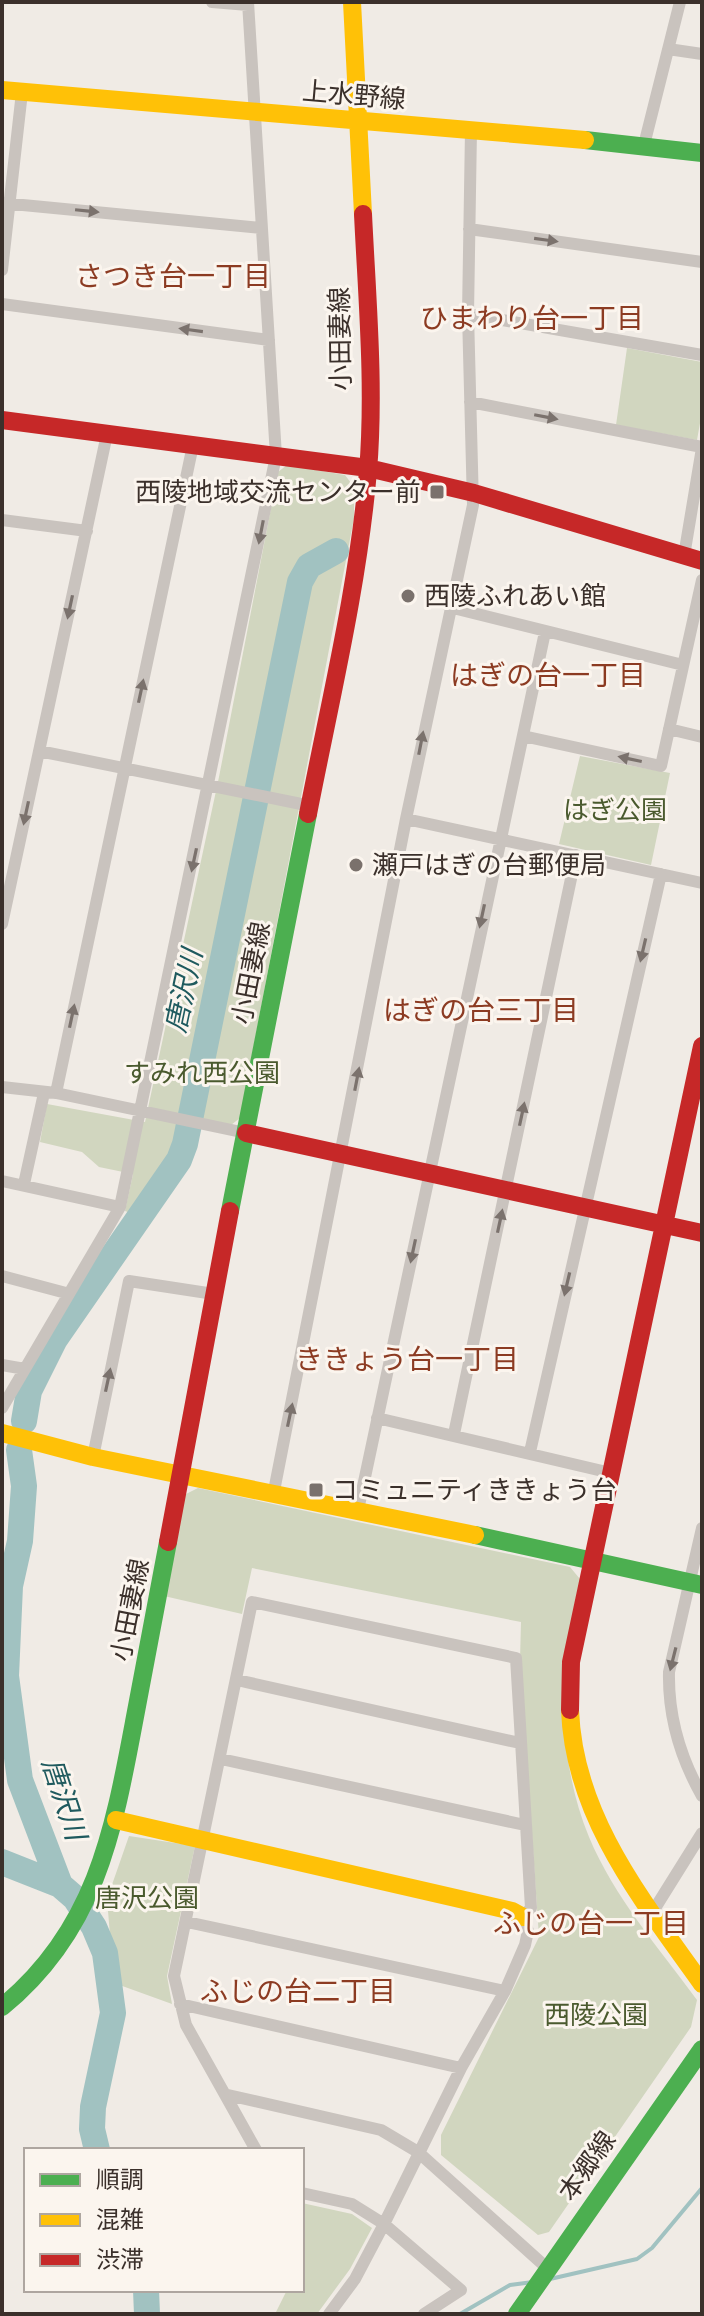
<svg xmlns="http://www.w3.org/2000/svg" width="704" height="2316" viewBox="0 0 704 2316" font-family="Helvetica,'Noto Sans JP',sans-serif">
<rect width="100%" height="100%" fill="#f0ebe5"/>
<path fill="#d1d6bf" d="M627,348l75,14v50l-5,28 -81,-15z
M287,465l58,10 9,12v31l-114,600 -9,7 -45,-9 -8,38 -42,61 -11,-4 8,-37 -34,-7 -17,-15 -42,-10 7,-38 98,18 74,-345 59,-305z
M580,756l90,17 -19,92 -92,-21z
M198,1488l372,79 10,12c-20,86 -25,175 9,258 25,60 70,111 108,163l-6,27 -142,205 -11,3 -97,-80v-20l98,-198 -19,-277 1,-38 -269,-54 -10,46 -78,-18 20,-101z
M129,1836l66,10 -28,130 5,28 -58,-21 -7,-84z
M302,2203l50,11 20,14 -22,41 -33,45h-42l12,-24h15z"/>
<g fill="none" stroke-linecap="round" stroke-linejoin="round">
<path stroke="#a1c2c1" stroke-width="4" d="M550,2279l87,-20 15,-11 50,-60
M460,2314l50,-29 23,-3"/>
<path stroke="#a1c2c1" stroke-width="26" d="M24,1421l5,-30 26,-52 124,-179 6,-16 115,-562 9,-16 27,-15
M19,1450l5,36 -4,55 -10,45 -4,90 14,104 40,105 15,13 19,29 11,26 8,60 -20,94 -1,22 5,21
M2,1862l58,23
M146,2290l1,24"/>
<path stroke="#c9c3be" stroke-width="12" d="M212,2l36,3
M668,49l34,5
M644,145l36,-143
M2,203l259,25
M469,229l233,33
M2,270l20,-178
M2,304l267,36
M468,314l234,41
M470,402l232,45
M2,520l85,11
M684,556l18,-108
M449,607l234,58
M669,729l33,8
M523,736l138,30 41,-186
M39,751l272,55
M406,819l296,64
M2,924l105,-490
M2,1087l54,6 190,40
M56,1093l137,-648
M2,1181l118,26
M24,1184l20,-91
M2,1276l64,17
M2,1365l23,4
M2,1408l118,-201 156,-751 -28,-454
M377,1418l234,55
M454,1434l122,-579
M530,1452l131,-578
M93,1457l36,-176 85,13
M274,1491l132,-672 67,-314 -5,-191 3,-184
M358,1510l187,-878
M702,1528l-33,144c-1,45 11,85 33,124
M237,1680l283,63
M221,1759l304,66
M652,1913l50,-80
M187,1922l318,69
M180,2004l281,64
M228,2095l153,35 37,22 129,116
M256,2150l-70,-125 -12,-49 78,-374 264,56 15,250 -8,9 5,14 -3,14 -20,46 -44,77 -77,156 -32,-20 -50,-11
M329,2314l26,-35 29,-55 77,66 -37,24"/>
<path stroke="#4caf50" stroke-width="18" d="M585,140l117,13
M230,1211l78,-397
M475,1535l227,50
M2,2007c93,-76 111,-173 132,-285 11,-60 23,-120 34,-180
M517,2314l185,-265"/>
<path stroke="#ffc107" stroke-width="18" d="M352,2l11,212
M2,90l583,50
M2,1433l91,24 382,78
M570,1710c4,107 73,191 132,274
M116,1820l396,91 11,6"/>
<path stroke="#c62828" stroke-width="18" d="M2,420l366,48 106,25 228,68
M308,814c22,-113 50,-227 60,-343 7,-84 -1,-173 -5,-257
M246,1133l456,100
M168,1542l62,-331
M570,1710l1,-48 131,-616"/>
</g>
<defs><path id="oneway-solid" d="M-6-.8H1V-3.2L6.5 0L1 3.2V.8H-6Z" transform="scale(2)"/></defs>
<g fill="#7b726d">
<use href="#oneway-solid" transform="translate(87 211) rotate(6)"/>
<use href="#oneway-solid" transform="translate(546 240) rotate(8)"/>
<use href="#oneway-solid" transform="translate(191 330) rotate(-172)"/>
<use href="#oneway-solid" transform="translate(546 417) rotate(11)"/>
<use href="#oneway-solid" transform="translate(261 532) rotate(101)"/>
<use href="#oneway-solid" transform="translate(70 607) rotate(102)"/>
<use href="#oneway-solid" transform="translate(141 691) rotate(-78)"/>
<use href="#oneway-solid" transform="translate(421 743) rotate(-79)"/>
<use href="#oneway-solid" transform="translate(630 759) rotate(-168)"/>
<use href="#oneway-solid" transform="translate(26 813) rotate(102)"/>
<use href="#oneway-solid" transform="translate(194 860) rotate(102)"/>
<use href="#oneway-solid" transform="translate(482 916) rotate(102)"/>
<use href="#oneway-solid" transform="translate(643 950) rotate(103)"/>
<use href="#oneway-solid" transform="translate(72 1016) rotate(-78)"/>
<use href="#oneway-solid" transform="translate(357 1079) rotate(-79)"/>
<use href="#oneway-solid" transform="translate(522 1114) rotate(-78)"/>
<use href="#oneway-solid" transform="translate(500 1221) rotate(-78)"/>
<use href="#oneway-solid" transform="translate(413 1251) rotate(102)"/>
<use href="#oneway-solid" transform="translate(567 1284) rotate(103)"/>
<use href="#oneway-solid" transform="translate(108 1380) rotate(-78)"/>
<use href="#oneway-solid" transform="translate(290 1415) rotate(-78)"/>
<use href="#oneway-solid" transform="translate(673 1659) rotate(104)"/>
</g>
<g fill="#7a716c" stroke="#fbf5ee" stroke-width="3">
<rect x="429" y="484" width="16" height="16" rx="4"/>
<circle cx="408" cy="596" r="8"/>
<circle cx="356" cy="865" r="8"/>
<rect x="308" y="1482" width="16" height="16" rx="4"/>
</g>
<g text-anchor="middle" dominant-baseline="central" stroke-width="6" stroke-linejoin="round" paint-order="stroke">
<g font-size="26" fill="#3b302b" stroke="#fbf5ee">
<text transform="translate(354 95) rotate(5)">上水野線</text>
<text transform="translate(340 339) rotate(-91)">小田妻線</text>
<text transform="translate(251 973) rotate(-79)">小田妻線</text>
<text transform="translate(130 1610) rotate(-79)">小田妻線</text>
<text transform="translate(587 2166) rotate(-55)">本郷線</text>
</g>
<g font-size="26" fill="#3b302b" stroke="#fbf5ee" text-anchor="start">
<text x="421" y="492" text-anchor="end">西陵地域交流センター前</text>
<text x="424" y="596">西陵ふれあい館</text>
<text x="372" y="865">瀬戸はぎの台郵便局</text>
<text x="332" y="1490">コミュニティききょう台</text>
</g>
<g font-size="26" fill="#4a5a2e" stroke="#fbf5ee">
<text x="615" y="810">はぎ公園</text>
<text x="202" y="1073">すみれ西公園</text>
<text x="147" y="1898">唐沢公園</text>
<text x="596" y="2015">西陵公園</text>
</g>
<g font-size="28" fill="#8c3b22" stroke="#fbf5ee">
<text x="173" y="276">さつき台一丁目</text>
<text x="532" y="318">ひまわり台一丁目</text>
<text x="548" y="675">はぎの台一丁目</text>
<text x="481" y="1010">はぎの台三丁目</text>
<text x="407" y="1359">ききょう台一丁目</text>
<text x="591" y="1923">ふじの台一丁目</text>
<text x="298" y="1991">ふじの台二丁目</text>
</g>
<g font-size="28" font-style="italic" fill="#1f5a5e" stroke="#fbf5ee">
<text transform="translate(184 991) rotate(-78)">唐沢川</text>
<text transform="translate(64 1799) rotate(72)">唐沢川</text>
</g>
</g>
<rect width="704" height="2316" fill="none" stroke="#3b302b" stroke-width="8"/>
<rect x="24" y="2148" width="280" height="144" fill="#fbf5ee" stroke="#aea6a0" stroke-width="2"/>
<rect x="40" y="2174" width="40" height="12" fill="#4caf50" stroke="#aea6a0" stroke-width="2"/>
<text x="96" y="2188" font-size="24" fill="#3b302b">順調</text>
<rect x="40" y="2214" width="40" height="12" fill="#ffc107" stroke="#aea6a0" stroke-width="2"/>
<text x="96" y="2228" font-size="24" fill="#3b302b">混雑</text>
<rect x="40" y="2254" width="40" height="12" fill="#c62828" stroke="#aea6a0" stroke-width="2"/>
<text x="96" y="2268" font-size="24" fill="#3b302b">渋滞</text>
</svg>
